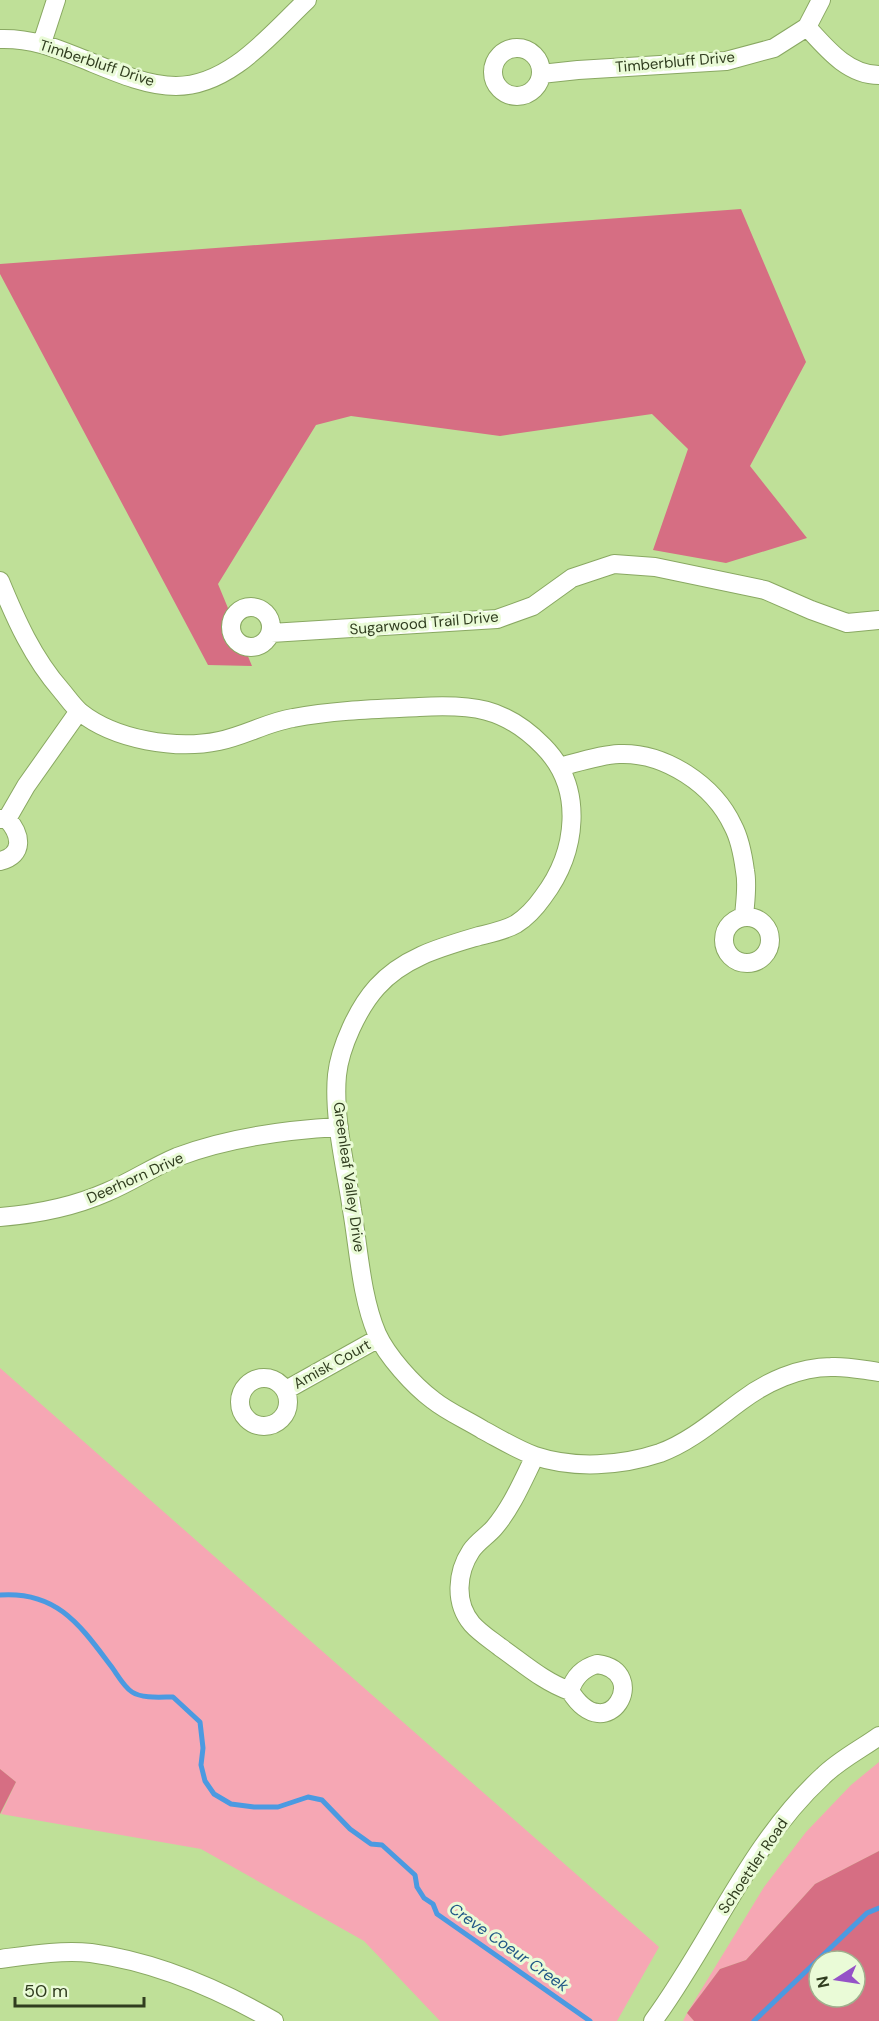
<svg xmlns="http://www.w3.org/2000/svg" width="879" height="2021" viewBox="0 0 879 2021" font-family="'DM Sans',sans-serif">
<rect width="100%" height="100%" fill="#bfe098"/>
<path fill="#f6a7b4" d="M0,1368l659,579 -42,74h-177l-76,-80 -163,-92 -200,-35 15,-32 -16,-13z
M879,1762v89l-64,33 -69,76 -26,9 -33,44 7,8h-11l4,-8 77,-126 42,-55 45,-47z"/>
<path fill="#d66e83" fill-rule="evenodd" d="M741,209l65,153 -56,104 57,72 -81,25 -73,-13 35,-101 -36,-35 -152,22 -149,-20 -35,9 -98,159 34,82 -44,-1 -208,-391v-10z
M0,1769l16,13 -16,32z
M879,1851v170h-185l-7,-8 33,-44 26,-9 69,-76zM819,1961h36v36h-36z"/>
<g fill="none" stroke-linecap="round" stroke-linejoin="round">
<path stroke="#4b9ae1" stroke-width="5" d="M0,1595c57,-4 80,30 111,71 6,8 13,21 21,26 11,7 29,5 41,5l27,25 3,26 -2,17 4,16 9,13 17,10 23,3h24l30,-10 14,3 28,29 21,15 11,1 33,30 2,12 7,11 9,6 4,10 153,107
M754,2021l113,-108 12,-5"/>
<g stroke="#89a862" stroke-width="20">
<path id="minor" d="M807,27c20,22 41,48 72,48
M0,39c33,-1 58,10 88,22 27,11 59,25 88,25 54,0 95,-52 131,-86
M42,43l14,-43
M493 72a24 24 0 1 1 48 0a24 24 0 1 1-48 0Z
M541,74l37,-4 148,-9 48,-13 33,-21 14,-27
M0,581c16,39 33,77 61,109 6,7 12,16 19,22 35,28 96,38 139,29 25,-5 49,-19 74,-23 42,-8 84,-9 126,-11 52,-3 86,0 124,39 42,42 34,106 0,151 -7,10 -16,20 -27,27 -10,6 -25,9 -37,12 -37,11 -75,21 -102,51 -19,21 -37,60 -40,88 -4,42 9,93 15,135 7,41 9,86 25,124 10,22 36,51 56,66 15,12 34,20 50,30 17,9 35,20 52,26 39,13 86,10 125,-3 30,-11 55,-33 81,-52 25,-19 58,-34 90,-34 16,-1 32,3 48,5
M231 627a20 20 0 1 1 40 0a20 20 0 1 1-40 0Z
M271,633l226,-14 36,-13 39,-28 42,-14 41,3 110,23 46,20 36,13 32,-3
M560,767c19,-5 39,-12 59,-13 46,-2 95,31 114,72 7,13 10,30 12,45 3,14 0,31 -1,46
M0,819h7c14,15 18,36 -7,42
M7,819l19,-33 53,-75
M724 940a23 23 0 1 1 46 0a23 23 0 1 1-46 0Z
M0,1217c37,-3 73,-10 107,-25 24,-10 46,-25 70,-35 52,-20 108,-27 162,-30
M240 1402a24 24 0 1 1 48 0a24 24 0 1 1-48 0Z
M286,1390l93,-52
M535,1456c-12,24 -23,51 -41,72 -7,8 -17,14 -23,23 -14,21 -17,52 1,73 8,9 19,16 28,23 23,16 44,35 70,44
M597,1664c55,7 11,87 -27,27 4,-14 13,-23 27,-27z
M0,1959c30,-4 61,-9 91,-6 66,9 126,35 183,68
M653,2021c59,-80 96,-177 170,-245 16,-16 38,-27 56,-40"/>
</g>
<use href="#minor" stroke="#fff" stroke-width="18"/>
</g>
<g text-anchor="middle" dominant-baseline="central" stroke-width="6" stroke-linejoin="round" paint-order="stroke">
<g font-size="15" fill="#303d1f" stroke="#eafbd7">
<text transform="translate(675 62) rotate(-5)">Timberbluff Drive</text>
<text transform="translate(97 63) rotate(18)">Timberbluff Drive</text>
<text transform="translate(424 623) rotate(-5)">Sugarwood Trail Drive</text>
<text transform="translate(349 1177) rotate(82)">Greenleaf Valley Drive</text>
<text transform="translate(135 1178) rotate(-24)">Deerhorn Drive</text>
<text transform="translate(332 1364) rotate(-29)">Amisk Court</text>
<text transform="translate(753 1866) rotate(-56)">Schoettler Road</text>
</g>
<g font-size="16" font-style="italic" fill="#205786" stroke="#eafbd7">
<text transform="translate(509 1947) rotate(35)">Creve Coeur Creek</text>
</g>
</g>
<g transform="translate(837 1979) rotate(258)"><circle r="28" fill="#eafbd7" stroke="#a0af8d" stroke-width="1.5"/>
<path d="M0-4.5L10 22L0 15L-10 22Z" fill="#9552c7"/>
<text y="-9" font-size="16" font-weight="bold" text-anchor="middle" fill="#303d1f">N</text>
</g>
<path d="M15 1997v9h129v-9" fill="none" stroke="#303d1f" stroke-width="3"/>
<text x="24" y="1997" font-size="18" fill="#303d1f" stroke="#eafbd7" stroke-width="4.5" paint-order="stroke">50 m</text>
</svg>
